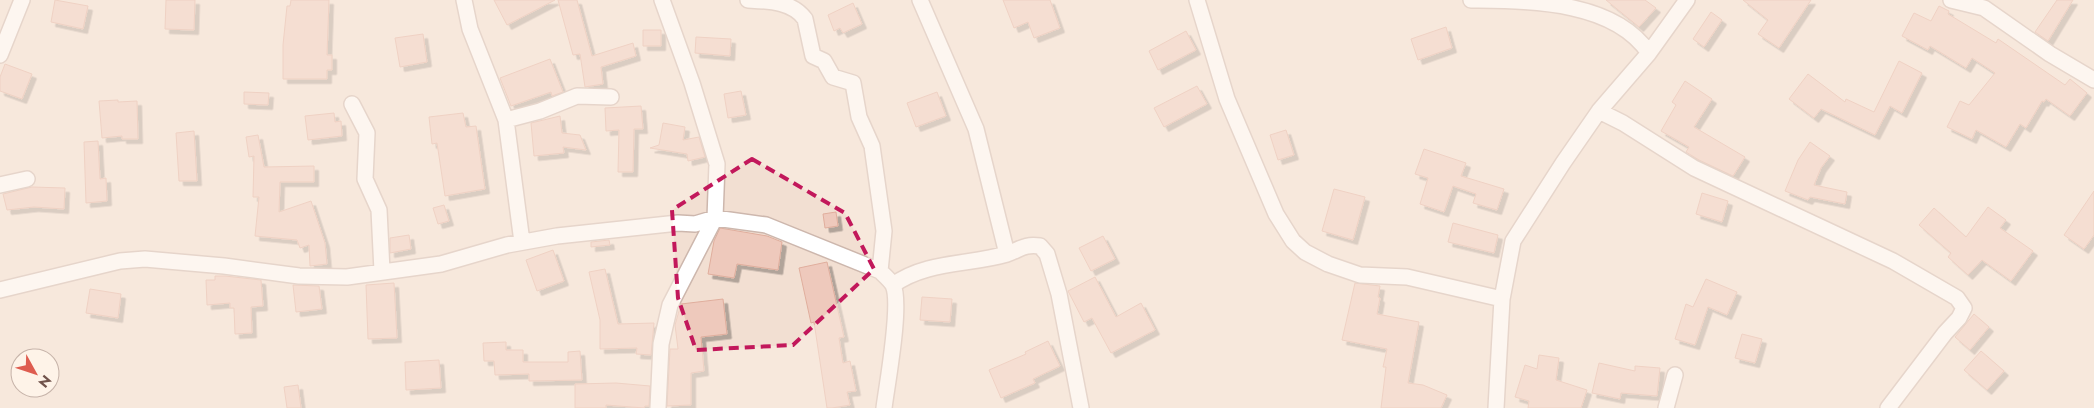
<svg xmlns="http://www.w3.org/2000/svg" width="2094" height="408" viewBox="0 0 2094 408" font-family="Jost,sans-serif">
<defs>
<filter id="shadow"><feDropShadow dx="4.5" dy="4.5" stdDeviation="0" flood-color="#0004"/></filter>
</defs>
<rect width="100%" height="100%" fill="#fbeee3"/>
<path fill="#f2dfd2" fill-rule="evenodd" d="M0,0h2094v408h-2094zM20,358h30v30h-30z"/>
<path fill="#eec9bc" stroke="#e0ae9d" filter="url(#shadow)" d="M55,0l33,6 -5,23 -32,-7z
M166,0h29l-1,30 -29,-1z
M291,0h38l-2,55h5v15h-5v9h-44v-34l4,-39h3z
M494,0h61l-48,25z
M558,0h19l15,56 41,-13 3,13 -35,11 2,17 -18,3 -5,-33 -7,1z
M1003,0h47l10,28 -26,10 -6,-16 -14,6z
M1606,0h39l11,8 -17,19z
M1743,0h68l-32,48 -21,-14 10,-14z
M2057,0h16l-25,41 -13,-9z
M853,3l9,21 -19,9 -3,-5 -6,3 -6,-16z
M1939,6l10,5 -1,3 48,29 2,-4 67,46 5,-6 17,14 -17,23 -24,-17 -2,3 -2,-1 -16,27 -6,-4 -14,23 -30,-17 -4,9 -25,-12 13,-26 9,4 26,-32 -23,-15 -6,10 -36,-22 -2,4 -26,-14 12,-23 17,8z
M1711,12l11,8 -18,27 -11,-8z
M1446,27l6,21 -34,12 -7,-21z
M643,30h18v16h-18z
M1186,31l10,19 -38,20 -9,-19z
M423,34l4,28 -27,5 -5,-29z
M696,37l35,2 -1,17 -35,-3z
M550,59l13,33 -11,4 -1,-4 -40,14 -11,-28z
M1899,61l23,12 -20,40 -12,-7 -15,29 -54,-26 -7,9 -25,-19 19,-25 37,28 1,-3 28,13z
M5,64l27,10 -10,25 -22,-8v-14z
M1685,81l27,18 -18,28 51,30 -12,19 -34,-16 -13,-8 3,-5 -28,-16 15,-26 -4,-3z
M1197,86l10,18 -43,23 -10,-19z
M741,91l5,24 -18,3 -4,-24z
M244,92l25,1 -1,12 -24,-1z
M937,92l9,24 -30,11 -9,-24z
M118,100v2l19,-1 1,38h-16v-3l-20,2 -3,-37z
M641,106l2,23h-9l-1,43h-15l1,-42 -13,1 -1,-23z
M334,113l1,9 6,-1 1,15 -34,4 -3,-24z
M463,113l3,14 10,-1 9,63 -40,7 -8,-53 -5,1 -3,-27z
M560,116l2,17 18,2 6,15 -23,-3 1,6 -30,3 -3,-33z
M663,123l22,4 -2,13 16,-3 6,20 -17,4 -1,-7 -37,-6 9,-3z
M1286,130l8,25 -16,5 -8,-25z
M194,131l3,50h-18l-3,-48z
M258,135l6,32 50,-1v16h-34l-1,30 32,-11 14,42 2,21 -17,2 -1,-21 -9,3 -3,-8 -42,-4 4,-39h-6l1,-41 -5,1 -3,-20z
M98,141l2,38 6,-1 1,23 -21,2 -2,-61z
M1810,142l20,14 -9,12 -7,17 33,7 -2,12 -35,-7 -2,3 -23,-9 13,-31z
M1424,149l42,14 -5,13 43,13 -7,21 -24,-7 3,-9 -23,-8 -9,26 -24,-8 8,-26 -13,-4z
M32,187l33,1 -1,21 -30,-2 -27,3 -4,-16z
M1334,189l31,8 -12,43 -31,-9z
M2094,191v44l-10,14 -20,-14z
M1702,193l26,8 -6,21 -26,-8z
M444,205l5,16 -11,3 -5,-16z
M1988,207l18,13 -6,8 33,23 -22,30 -29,-21 -14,15 -20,-18 3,-4 -32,-28 15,-17 32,29z
M836,212l2,14 -13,2 -2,-14z
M1453,223l45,12 -4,18 -46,-11z
M720,228l47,8 15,6 -4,28 -41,-6 -3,14 -26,-4 6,-33z
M409,235l2,14 -21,4v-15z
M1103,236l12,23 -24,12 -12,-23z
M609,240l1,5 -19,2v-5z
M553,250l11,31 -27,10 -11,-31z
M827,262l17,75 -5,1 4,25 7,-2 6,30 -9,1 3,13 -18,3h-5l-13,-86 -3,1 -12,-55z
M605,269l13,55 36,-1 -3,32 -15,-1 1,-6 -37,1v-29l-11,-48z
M215,276h10l36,4 2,26 -12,1 1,26 -17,1 -1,-26h-4v-5l-23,2 -1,-25h9z
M1095,277l21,40 25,-14 14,27 -44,23 -19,-35 -8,4 -16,-31z
M1706,279l31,13 -10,23 -19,-8 -13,38 -20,-6 11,-35 7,3z
M394,283l3,55 -29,1 -2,-54z
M1355,283l25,3 -2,11 2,1 -3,16 42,8 -11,61 15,2 24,10 -6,13h-60l5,-41h-3l4,-18 -45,-9z
M293,285l26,1 3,23 -26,3z
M90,289l31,5 -3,24 -32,-5z
M922,297l30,2 -2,23 -30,-2z
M723,299l4,35 -26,3 3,34 -13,2v32l-24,1 3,-57h8l-3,-24 6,-21z
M1974,314l15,13 -19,23 -15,-13z
M1742,334l20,5 -7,24 -20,-5z
M1048,341l12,25 -27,13 2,4 -34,15 -12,-28 37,-16 -1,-2z
M506,342v8h17v12h45v-10l12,-1 2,29 -53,1v-7l-34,1 -1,-14h-10l-1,-18z
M1981,351l23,20 -17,19 -23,-20z
M1539,355l20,3 -3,22 31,10 -6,18h-53l1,-7 -14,-4 10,-32 12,4z
M439,360l2,28 -35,2 -1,-28z
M1599,363l36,8v-5l25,2 -3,28 -36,-3 -1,6 -28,-6z
M616,383l34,3 -1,20h-4l-1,2 -38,-3v3h-31v-24z
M298,385l3,23h-14l-3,-21z"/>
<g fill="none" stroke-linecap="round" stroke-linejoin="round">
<g stroke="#cdb7ad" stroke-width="18">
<path id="minor" d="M464,0l6,29 36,91 16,122
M748,0c19,1 44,1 57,19l8,37 11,5 9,16 20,6 6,34 13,29 12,85 -4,40
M920,0l56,129 31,125
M1197,0l30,99 49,115 17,27 12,11 23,12 32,11 47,2 95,22
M1471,0c58,1 142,0 178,53
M1951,0l33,8 66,46 44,26
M0,55l22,-55
M352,104l15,29 -2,46 14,31 3,61
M1599,111l24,12 71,45 199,93 64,37 7,10 -5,10 -14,15 -57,75
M506,120l34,-9 37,-15 34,1
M0,185l27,-6
M893,285c33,-24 76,-20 114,-31 14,-5 17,-10 33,-8l7,8 12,40 22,114
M0,290l120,-29 25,-2 79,7 75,10 48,1 94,-13 66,-19 50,-9 121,-13 17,1 20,-6 51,7 114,46c4,4 10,9 13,14 9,19 -6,99 -9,123
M658,408l3,-64 9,-39 45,-87 2,-54 -25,-81 -30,-83
M1496,408l6,-109 11,-58 50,-78 36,-52 50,-58 38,-53
M1666,408l9,-33"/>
</g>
<use href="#minor" stroke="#fff" stroke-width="15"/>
</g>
<path d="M0 0H2094V408H0ZM752,159l93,54 29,56 -81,76 -97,5 -18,-52 -6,-88z" fill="#fbeee3" fill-opacity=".55" fill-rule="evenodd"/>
<path fill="none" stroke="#c2185b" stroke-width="4" stroke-dasharray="10 6" stroke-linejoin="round" d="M752,159l93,54 29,56 -81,76 -97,5 -18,-52 -6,-88z"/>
<g transform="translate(35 373) rotate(130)"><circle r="24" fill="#fef3e8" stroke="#c6b3a9"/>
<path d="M0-4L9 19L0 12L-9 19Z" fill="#de5c4f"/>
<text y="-8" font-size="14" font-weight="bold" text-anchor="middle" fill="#71534b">N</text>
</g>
</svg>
